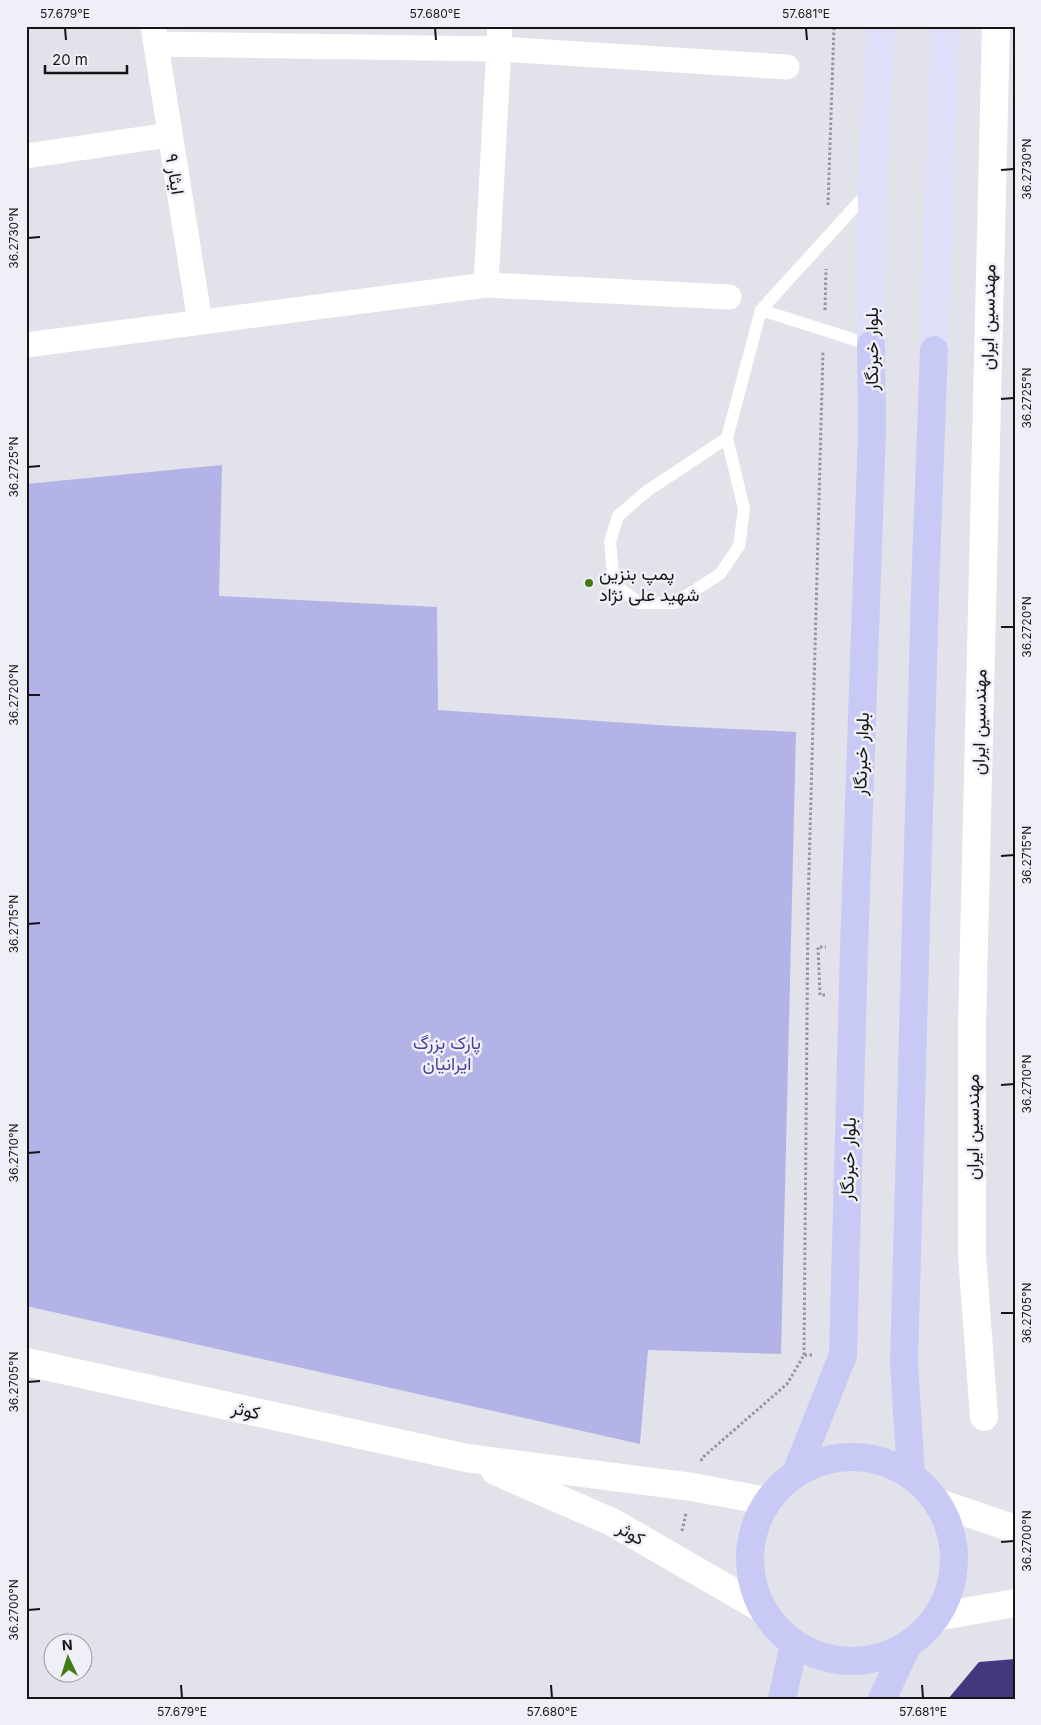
<svg xmlns="http://www.w3.org/2000/svg" width="1041" height="1725" viewBox="0 0 1041 1725" font-family="Inter,Vazirmatn,sans-serif">
<rect width="100%" height="100%" fill="#e2e2ea"/>
<path fill="#b4b3e8" d="M222,465l-3,131 218,11 1,103 234,16 124,6 -15,622 -133,-4 -8,94 -614,-138v-822z"/>
<path fill="#413880" d="M1015,1659v40h-67l31,-37z"/>
<g fill="none" stroke-linecap="round" stroke-linejoin="round">
<path stroke="#94949a" stroke-width="3" stroke-dasharray="2.5 2.5" stroke-linecap="butt" d="M828,205l6,-179
M825,310l1,-41
M825,995h-5l-2,-48h8
M804,1355l4,-447 15,-557
M701,1461l1,-3 85,-74 17,-29h9
M682,1531l4,-18"/>
<path stroke="#fff" stroke-width="12" d="M761,310l110,35
M727,438l-80,53 -29,25 -8,26 4,42 25,19h36l45,-29 19,-28 5,-37 -17,-71 34,-128 109,-120"/>
<path stroke="#fff" stroke-width="25" d="M153,26l47,296
M156,44l344,5 287,18
M26,156l143,-21
M486,285l14,-259
M26,345l460,-60 243,12"/>
<path stroke="#fff" stroke-width="28" d="M26,1362l441,96 225,29 75,14
M984,1417l-12,-162v-229l24,-1000
M495,1471l117,51 149,86
M939,1503l76,26
M936,1617l79,-14"/>
<path stroke="#dfdffa" stroke-width="28" d="M871,345l1,-158 9,-161
M934,350l11,-324"/>
<path stroke="#c9c9f6" stroke-width="28" d="M750 1559a102 102 0 1 1 204 0a102 102 0 1 1-204 0Z
M796,1473l47,-118 11,-406 18,-518 -1,-86
M911,1474l-7,-110 21,-773 9,-241
M782,1699l12,-55
M882,1699l26,-55"/>
</g>
<path fill="none" stroke="#151518" stroke-width="2" d="M65,28l1,12M435,28l1,12M806,28l1,12M1001,170l13,-1M28,238l12,-1M1001,399l13,-1M28,467l12,-1M1001,627h13M28,695h12M1001,856l13,-1M28,924l12,-1M1001,1085l13,-1M28,1153l12,-1M1001,1313h13M28,1382l12,-1M1001,1542l13,-1M28,1610l12,-1M181,1685l1,13M551,1685l1,13M922,1685l1,13"/>
<circle fill="#417b14" stroke="#efeff7" stroke-width="2" cx="589" cy="583" r="5"/>
<g text-anchor="middle" dominant-baseline="central" stroke-width="5" stroke-linejoin="round" paint-order="stroke">
<g font-size="18" fill="#151518" stroke="#efeff7">
<text transform="translate(175 174) rotate(81)">ایثار ۹</text>
<text transform="translate(988 317) rotate(-89)">مهندسین ایران</text>
<text transform="translate(871 349) rotate(-90)">بلوار خبرنگار</text>
<text transform="translate(979 722) rotate(-89)">مهندسین ایران</text>
<text transform="translate(861 754) rotate(-88)">بلوار خبرنگار</text>
<text transform="translate(972 1127) rotate(-90)">مهندسین ایران</text>
<text transform="translate(848 1159) rotate(-88)">بلوار خبرنگار</text>
<text transform="translate(246 1410) rotate(12)">کوثر</text>
<text transform="translate(631 1533) rotate(30)">کوثر</text>
</g>
<g font-size="18" fill="#151518" stroke="#efeff7" text-anchor="start">
<text x="599" y="573">پمپ بنزین<tspan x="599" dy="21">شهید علی نژاد</tspan></text>
</g>
<g font-size="18" fill="#4d3e9d" stroke="#efeff7">
<text x="447" y="1042">پارک بزرگ<tspan x="447" dy="21">ایرانیان</tspan></text>
</g>
</g>
<rect width="1041" height="1725" fill="none" stroke="#efeff7" stroke-width="55"/>
<g transform="translate(68 1658) rotate(356)"><circle r="24" fill="#efeff7" stroke="#98989e"/>
<path d="M0-4L9 19L0 12L-9 19Z" fill="#417b14"/>
<text y="-8" font-size="14" font-weight="bold" text-anchor="middle" fill="#151518">N</text>
</g>
<path d="M45 65v8h82v-8" fill="none" stroke="#151518" stroke-width="2.5"/>
<text x="52" y="65" font-size="15" fill="#151518" stroke="#efeff7" stroke-width="4" paint-order="stroke">20 m</text>
<rect x="28" y="28" width="986" height="1670" fill="none" stroke="#151518" stroke-width="2"/>
<g font-size="12" text-anchor="middle" fill="#151518">
<text x="65" y="18">57.679°E</text>
<text x="435" y="18">57.680°E</text>
<text x="806" y="18">57.681°E</text>
<text transform="translate(1027 169) rotate(-90)" y="4">36.2730°N</text>
<text transform="translate(14 238) rotate(-90)" y="4">36.2730°N</text>
<text transform="translate(1027 398) rotate(-90)" y="4">36.2725°N</text>
<text transform="translate(14 467) rotate(-90)" y="4">36.2725°N</text>
<text transform="translate(1027 627) rotate(-90)" y="4">36.2720°N</text>
<text transform="translate(14 695) rotate(-90)" y="4">36.2720°N</text>
<text transform="translate(1027 855) rotate(-90)" y="4">36.2715°N</text>
<text transform="translate(14 924) rotate(-90)" y="4">36.2715°N</text>
<text transform="translate(1027 1084) rotate(-90)" y="4">36.2710°N</text>
<text transform="translate(14 1153) rotate(-90)" y="4">36.2710°N</text>
<text transform="translate(1027 1313) rotate(-90)" y="4">36.2705°N</text>
<text transform="translate(14 1382) rotate(-90)" y="4">36.2705°N</text>
<text transform="translate(1027 1541) rotate(-90)" y="4">36.2700°N</text>
<text transform="translate(14 1610) rotate(-90)" y="4">36.2700°N</text>
<text x="182" y="1716">57.679°E</text>
<text x="552" y="1716">57.680°E</text>
<text x="923" y="1716">57.681°E</text>
</g>
</svg>
